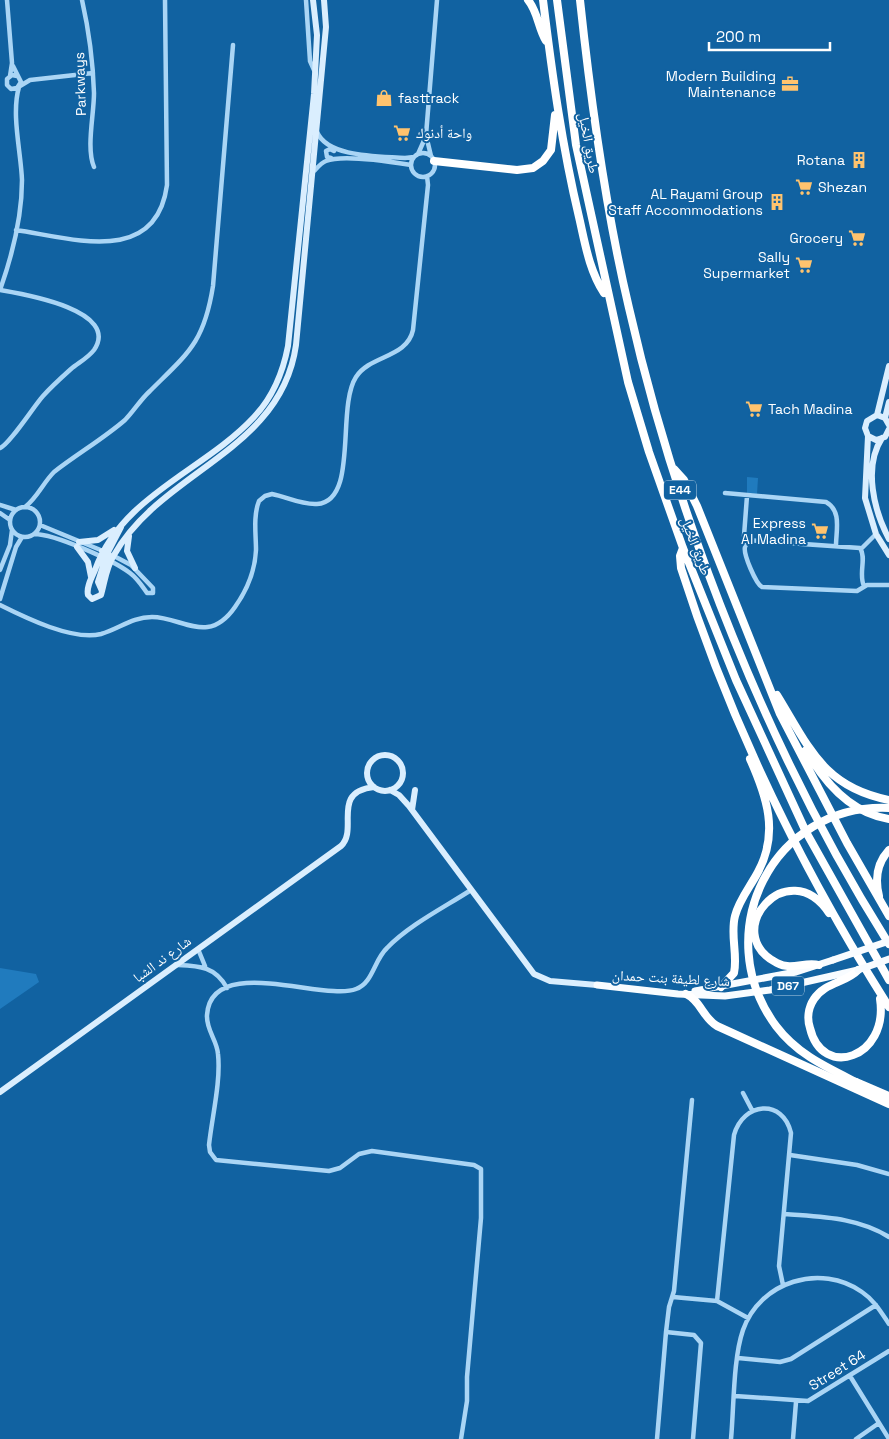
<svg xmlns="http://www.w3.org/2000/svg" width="889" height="1439" viewBox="0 0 889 1439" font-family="'Space Grotesk','Noto Naskh Arabic',sans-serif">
<rect width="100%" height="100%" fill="#1162a1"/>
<path fill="#207bbe" d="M747,477l11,1 -1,16 -10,-1z
M0,968l36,6 3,8 -39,27z"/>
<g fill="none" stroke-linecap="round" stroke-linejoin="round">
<path stroke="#aad5f5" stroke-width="4.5" d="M7,0l5,63 -2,13
M82,0c7,31 11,62 12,93 0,22 -8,55 0,74
M306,0l4,61 4,9
M13,66l8,16 -4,6 -6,1 -4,-4v-6l5,-4 5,1
M20,86l10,-6 63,-7
M317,132c11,26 63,24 88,26l9,-1
M411 165a12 12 0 1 1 24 0a12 12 0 1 1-24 0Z
M418,154l8,-18
M431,156l-5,-21 11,-135
M331,158l-4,-1 -1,-6 4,-2 4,2
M314,171c3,-3 7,-8 12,-10 17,-7 66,1 85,4
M16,230c55,8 140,37 151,-45l-2,-185
M0,290c12,-34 22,-73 22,-110 -1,-28 -11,-66 -3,-93
M0,448c9,-3 34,-42 43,-52 9,-10 18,-18 28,-27 7,-6 17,-11 23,-19 27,-40 -71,-56 -94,-60
M725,493l101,9c16,9 10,28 10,44
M747,496l-3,40 2,4 114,8c7,10 -2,26 4,38
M0,505l16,5
M10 522a15 15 0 1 1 30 0a15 15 0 1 1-30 0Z
M25,507c12,-9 18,-24 29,-35 23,-18 49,-33 71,-52 9,-9 15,-20 25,-29 38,-38 54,-48 63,-105l20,-241
M0,513l10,7
M40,525l63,26
M34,534c21,0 79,26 96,39 8,6 12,13 17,20h6v-5l-22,-23 -19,-10
M750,541c-3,2 -4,2 -5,6 -2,7 11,37 17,40l95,4 10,-6h22
M861,549l15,-15
M0,570l10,-25 2,-15
M0,599l16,-52 6,-10
M0,605c26,13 73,36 101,29 18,-5 31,-17 51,-17 31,0 56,29 83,-10 12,-17 20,-35 21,-57 0,-15 -3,-34 3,-49l6,-5 7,-2c15,3 29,11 45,10 42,-3 19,-96 39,-127 14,-22 51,-19 57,-47l15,-145 -1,-9
M198,949l7,17
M176,965c23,1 39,1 51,23
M743,1093l9,17
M790,1155l67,10 32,9
M785,1214c36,3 72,3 104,23
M673,1297l44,4 31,17
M717,1301l17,-166c9,-33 49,-37 57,-2l-12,133 4,19
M666,1332l28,3 7,8 -8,96
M738,1358l42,4 11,-3 85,-54
M850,1376l39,63
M735,1396l73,5 81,-50
M461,1439l6,-38v-24l14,-159v-49l-7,-4 -102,-14 -13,3 -19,14 -11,3 -113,-11 -6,-8 -1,-7c3,-28 12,-64 9,-91 -1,-14 -12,-24 -11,-39 4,-62 118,-13 149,-26 17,-6 18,-29 31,-41 22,-23 58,-41 84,-58
M657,1439l9,-107 3,-25 5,-16 18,-191
M731,1439c3,-32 2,-80 12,-109 17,-49 78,-67 119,-38 12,8 19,20 27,32
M793,1439l3,-37
M856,1439l23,-16"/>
<path stroke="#daeefe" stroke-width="6" d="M313,0l4,35 -3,59 -26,252c-5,26 -15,51 -34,71 -50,54 -132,78 -159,153 -3,7 -9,17 -7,25l4,4 9,-4c4,-14 5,-27 13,-40 48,-85 167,-103 182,-210l30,-318 -2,-27
M877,415l12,-49
M885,418l4,-16
M889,425l-4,-7 -8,-3 -10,6 -2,7 3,8 8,4 9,-3 4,-8
M868,436l-3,62 11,36 13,21
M882,438c-19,29 -8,73 7,101
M129,536l-2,15 8,17
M79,542l19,-2 16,-10
M77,547l11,15 3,15
M109,561l-1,-9 13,-25
M102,591l-4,-9 7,-22 -3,-9
M367 773a18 18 0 1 1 36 0a18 18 0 1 1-36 0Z
M390,790l9,5 10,11 125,168 16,7 47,4
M412,810l3,-20
M0,1092l341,-246c18,-17 -11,-54 33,-59"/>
<path stroke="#f8fcff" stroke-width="7" d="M597,985l81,9 47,2 45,-6 88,-20
M695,991l101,-19 37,-12"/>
<path stroke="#fff" stroke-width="8" d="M528,0c10,12 10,28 18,41
M543,0c9,73 19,146 36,217 6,26 10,53 25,76
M557,0l19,145 52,237 21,70 34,96 53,132 70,152 83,148
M580,0c11,103 25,207 49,308 49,216 141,448 260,636
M434,161l83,9 16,-2 10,-7 8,-11 4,-35
M674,469l10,11 13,26 83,208 67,129 42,73
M683,548l-3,8 1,12c49,154 122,303 208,439
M777,695c32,52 46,92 112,105
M806,750c18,32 45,63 83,69
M879,896c-4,-16 -2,-33 10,-46
M819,965c-14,-4 -27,6 -42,-2 -59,-30 11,-111 52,-50
M858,970c-12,13 -33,12 -44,29 -6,9 -7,20 -4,29 12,52 79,30 70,-29
M721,987l13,-14c4,-18 -4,-38 1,-57 4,-16 15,-29 23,-44 21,-39 9,-75 -8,-113
M686,994c15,7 17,24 31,32l172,78
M856,1082l33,14"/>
<path stroke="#f8fcff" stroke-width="7" d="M833,960l56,-19
M858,970l31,-11"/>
<path stroke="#fff" stroke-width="8" d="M856,1082c-30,-15 -59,-28 -80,-56 -68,-92 -4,-223 113,-218"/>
</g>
<defs>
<g id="office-bare" transform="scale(1.35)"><path d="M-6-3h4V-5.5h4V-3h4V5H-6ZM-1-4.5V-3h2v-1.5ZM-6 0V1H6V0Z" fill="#ffc36e" stroke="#1162a1" stroke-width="2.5" paint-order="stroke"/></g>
<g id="shop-bare" transform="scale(1.35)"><path d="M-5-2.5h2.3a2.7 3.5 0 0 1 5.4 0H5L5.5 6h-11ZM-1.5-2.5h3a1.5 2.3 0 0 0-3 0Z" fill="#ffc36e" stroke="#1162a1" stroke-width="2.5" paint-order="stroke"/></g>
<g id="supermarket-bare" transform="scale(1.35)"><path d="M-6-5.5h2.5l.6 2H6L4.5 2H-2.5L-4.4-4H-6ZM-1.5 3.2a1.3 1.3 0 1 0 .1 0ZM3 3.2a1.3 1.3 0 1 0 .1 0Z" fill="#ffc36e" stroke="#1162a1" stroke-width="2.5" paint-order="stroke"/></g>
<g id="building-bare" transform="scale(1.35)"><path d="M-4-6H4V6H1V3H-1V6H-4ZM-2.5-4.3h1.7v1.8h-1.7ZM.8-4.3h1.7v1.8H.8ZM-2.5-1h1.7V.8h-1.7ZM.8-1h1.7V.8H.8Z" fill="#ffc36e" stroke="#1162a1" stroke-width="2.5" paint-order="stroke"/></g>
</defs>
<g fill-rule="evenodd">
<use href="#office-bare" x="790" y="84"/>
<use href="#shop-bare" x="384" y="98"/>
<use href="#supermarket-bare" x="402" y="133"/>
<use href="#building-bare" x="859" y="160"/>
<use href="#supermarket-bare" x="804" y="187"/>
<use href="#building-bare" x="777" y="202"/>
<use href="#supermarket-bare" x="857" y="238"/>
<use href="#supermarket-bare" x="804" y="265"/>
<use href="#supermarket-bare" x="754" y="409"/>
<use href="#supermarket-bare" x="820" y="531"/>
</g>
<g text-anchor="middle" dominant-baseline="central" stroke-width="4" stroke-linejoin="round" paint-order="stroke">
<g fill="#1162a1" stroke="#b8d0e3" stroke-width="1">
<rect x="664" y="480.5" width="32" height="19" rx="4"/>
<rect x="772" y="976.5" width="32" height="19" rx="4"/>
</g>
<g font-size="12" font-weight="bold" fill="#fff">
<text x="680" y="490">E44</text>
<text x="788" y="986">D67</text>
</g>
<g font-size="14" fill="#fff" stroke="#1162a1" text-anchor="end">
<text x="776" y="76">Modern Building<tspan x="776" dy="16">Maintenance</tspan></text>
<text x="398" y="98" text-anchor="start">fasttrack</text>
<text x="416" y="133" text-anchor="start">واحة أدنوك</text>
<text x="845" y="160">Rotana</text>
<text x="818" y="187" text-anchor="start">Shezan</text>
<text x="763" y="194">AL Rayami Group<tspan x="763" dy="16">Staff Accommodations</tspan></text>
<text x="843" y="238">Grocery</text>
<text x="790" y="257">Sally<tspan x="790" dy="16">Supermarket</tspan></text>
<text x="768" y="409" text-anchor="start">Tach Madina</text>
<text x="806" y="523">Express<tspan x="806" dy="16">Al Madina</tspan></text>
</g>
<g font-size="14" fill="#fff" stroke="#1162a1">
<text transform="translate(80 84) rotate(-92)">Parkways</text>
<text transform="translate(589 143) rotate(80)">طريق الخيل</text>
<text transform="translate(696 546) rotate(69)">طريق الخيل</text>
<text transform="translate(162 959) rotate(-36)">شارع ند الشبا</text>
<text transform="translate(671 978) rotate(3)">شارع لطيفة بنت حمدان</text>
<text transform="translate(837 1370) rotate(-32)">Street 64</text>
</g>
</g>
<path d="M709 42v8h121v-8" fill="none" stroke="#ffffff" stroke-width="2.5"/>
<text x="716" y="42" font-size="15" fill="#ffffff" stroke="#1162a1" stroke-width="4" paint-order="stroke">200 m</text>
</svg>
